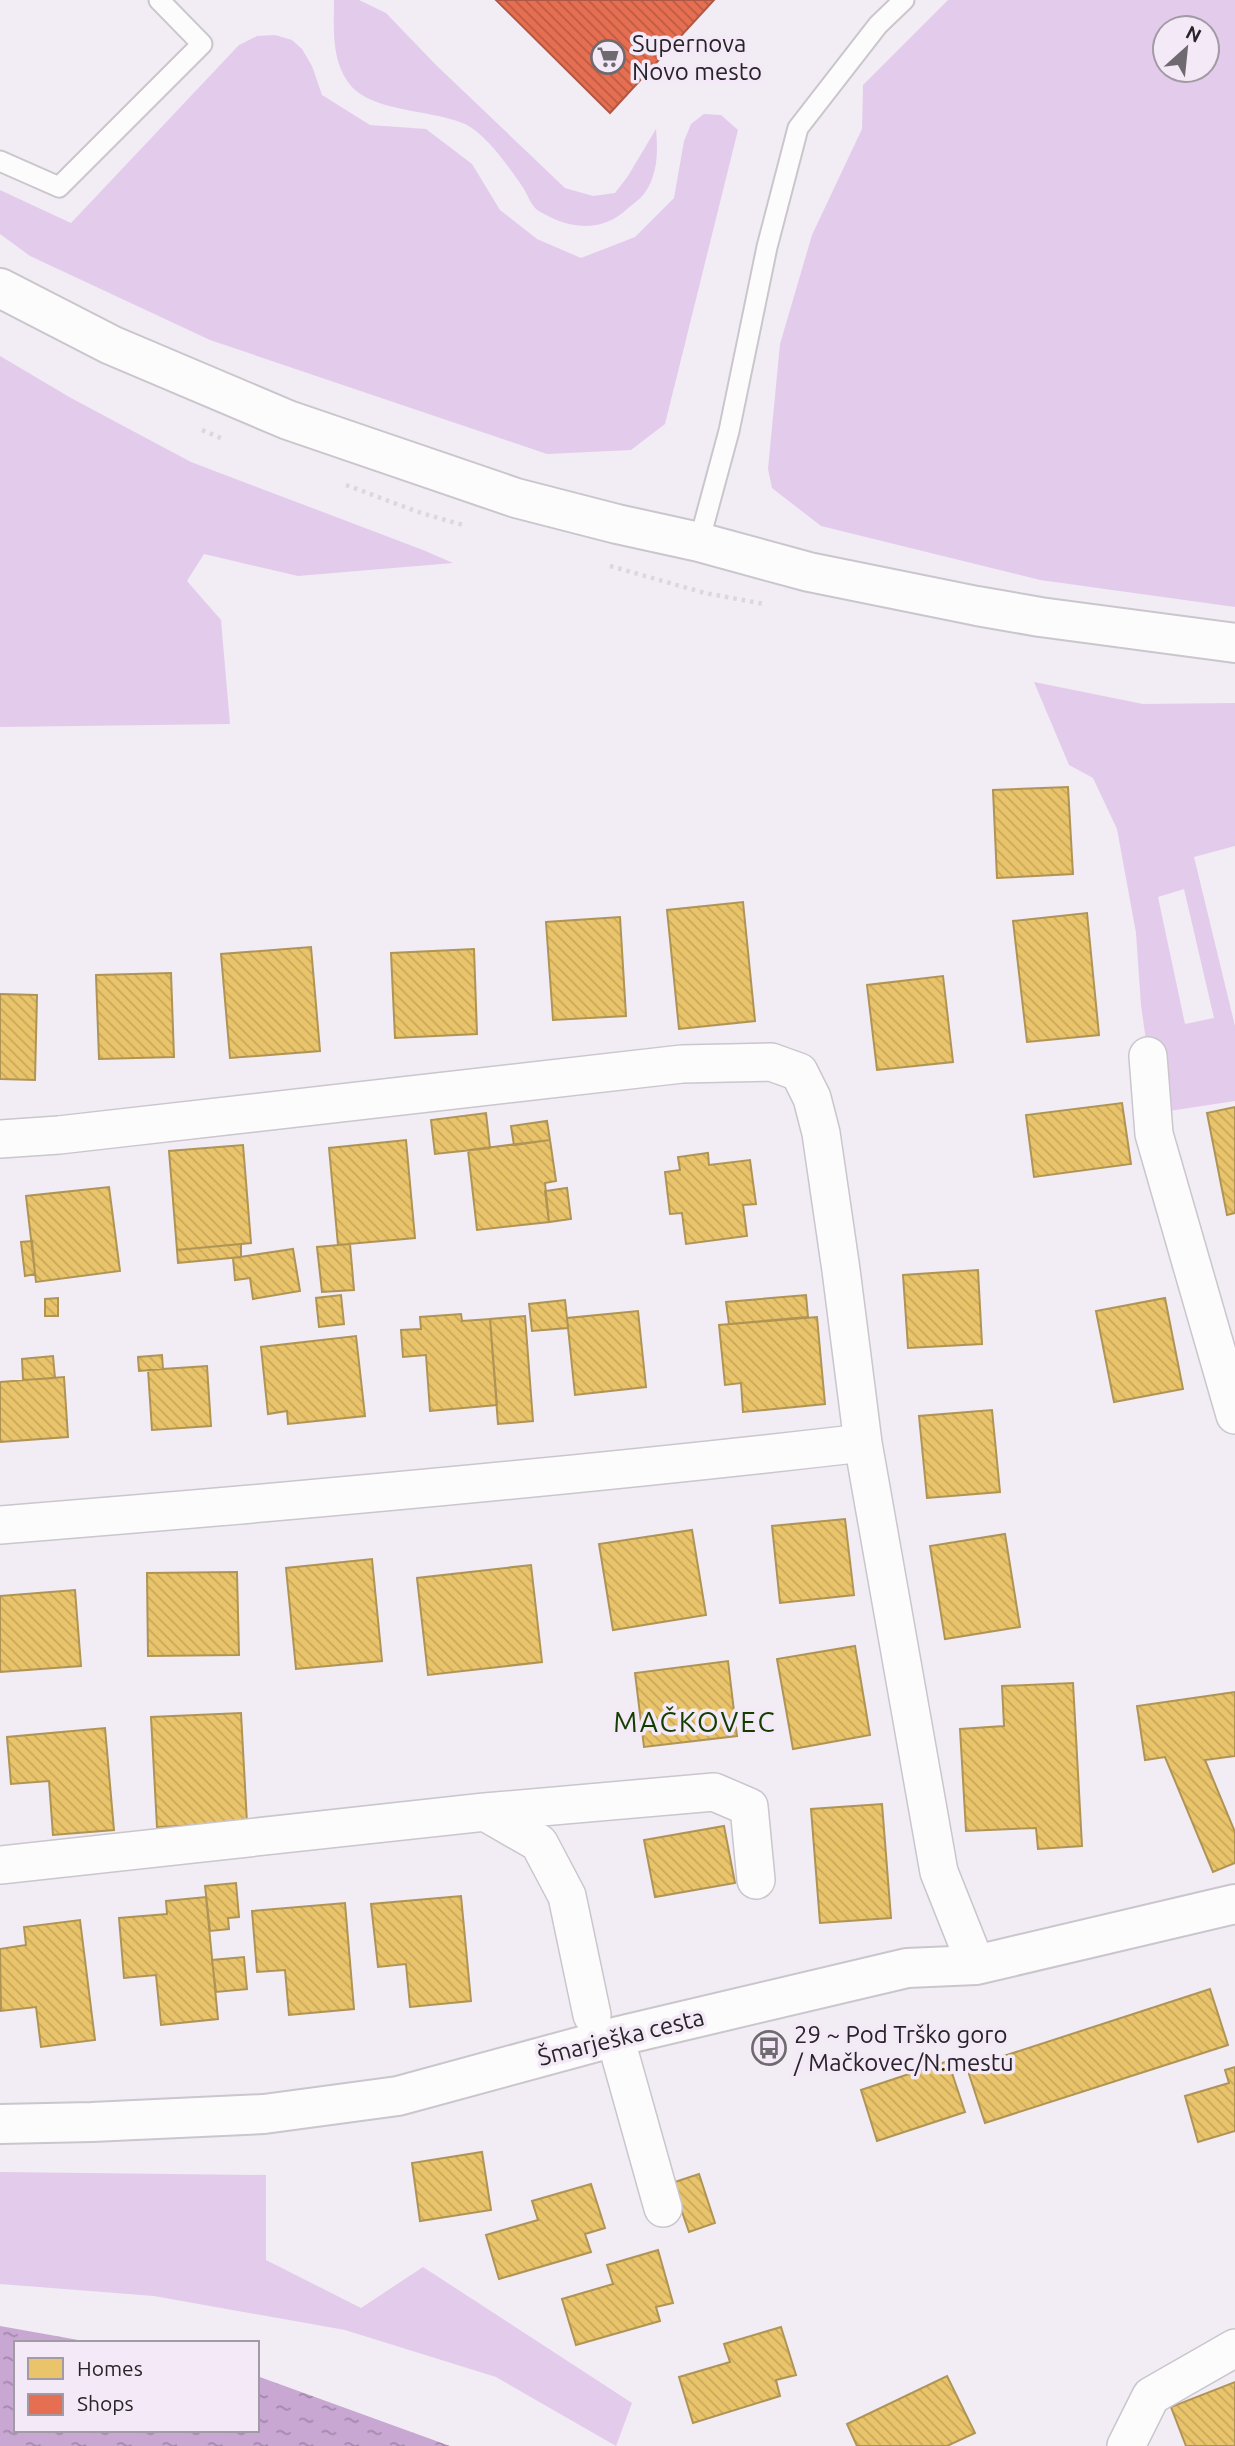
<svg xmlns="http://www.w3.org/2000/svg" width="1235" height="2446" viewBox="0 0 1235 2446" font-family="Ubuntu,sans-serif">
<defs>
<pattern id="water-ripples" width="26" height="14" patternUnits="userSpaceOnUse" patternTransform="scale(1.75)"><rect width="26" height="14" fill="#c8a7d2"/><path d="M2 4q2-2 4 0t4 0M15 11q2-2 4 0t4 0" fill="none" stroke="#a288aa"/></pattern>
<pattern id="homes-back-hatch" width="6" height="6" patternUnits="userSpaceOnUse" patternTransform="scale(1.75)"><rect width="6" height="6" fill="#e9c46a"/><path d="M-1 5l2 2M0 0l6 6M5-1l2 2" fill="none" stroke="#c8a85c"/></pattern>
<pattern id="shops-back-hatch" width="6" height="6" patternUnits="userSpaceOnUse" patternTransform="scale(1.75)"><rect width="6" height="6" fill="#e76f51"/><path d="M-1 5l2 2M0 0l6 6M5-1l2 2" fill="none" stroke="#bb5b43"/></pattern>
</defs>
<rect width="100%" height="100%" fill="#f2ecf4"/>
<path fill="#e3cceb" fill-rule="evenodd" d="M334,0h25l27,13 50,52 129,123 28,8 22,-3 13,-17 28,-47c2,20 2,44 -10,62 -4,7 -13,13 -19,18 -21,21 -52,21 -77,8 -5,-3 -11,-5 -14,-8 -6,-6 -9,-16 -14,-23 -14,-20 -35,-51 -57,-62 -33,-15 -96,-11 -117,-42 -17,-24 -14,-54 -14,-82z
M948,0h287v607l-195,-27 -219,-54 -49,-38 -4,-19 12,-125 32,-109 50,-106 1,-44zM1165,28h42v42h-42z
M275,35l17,5 10,9 10,17 10,29 48,30 56,4 46,35 28,46 37,29 44,19 54,-21 39,-39 10,-57 7,-17 13,-10 17,1 17,15 -73,294 -34,26 -84,4 -337,-114 -180,-84 -30,-22v-44l71,33 168,-178 18,-9z
M0,356l71,42 120,64 232,88 30,13 -155,13 -94,-22 -17,27 34,39 9,104 -230,3z
M1034,682l109,22 92,-1v143l-41,11 41,169v75l-79,12 -15,-108 -5,-72 -19,-104 -24,-51 -24,-13zM1184,889l30,129 -29,6 -27,-127z
M0,2172l266,3v85l95,48 62,-41 209,136 -16,43 -120,-69 -151,-47 -191,-34 -154,-12z"/>
<path fill="url(#water-ripples)" d="M0,2326l95,17h-79v87h241v-54l193,70h-450z"/>
<path fill="url(#homes-back-hatch)" stroke="#af9456" stroke-width="2" d="M1068,787l5,87 -76,4 -4,-88z
M743,902l12,119 -76,8 -12,-119z
M1087,913l12,122 -72,7 -14,-121z
M620,917l6,99 -73,4 -7,-98z
M311,947l9,104 -90,7 -9,-104z
M474,949l3,85 -82,4 -4,-85z
M171,973l3,84 -75,2 -3,-84z
M943,976l10,86 -76,8 -10,-85z
M0,994l37,1 -2,85 -35,-1z
M1122,1103l9,61 -97,13 -8,-62z
M1235,1107v106l-8,2 -20,-102z
M486,1113l4,35 -55,6 -4,-34z
M547,1121l3,19 -36,5 -3,-19z
M406,1140l9,98 -77,7 -9,-97z
M550,1140l6,41 -11,2 4,39 -72,8 -9,-80z
M243,1145l8,98 -74,7 -8,-99z
M708,1153l1,12 41,-5 6,44 -13,1 4,31 -61,8 -4,-31 -12,1 -5,-42 15,-2 -2,-13z
M109,1187l11,84 -84,11 -10,-86z
M567,1188l4,31 -22,3 -4,-31z
M32,1241l3,33 -10,2 -4,-34z
M241,1244v13l-63,6 -1,-13z
M350,1244l4,46 -32,2 -5,-45z
M293,1249l7,42 -47,8 -3,-21 -15,2 -2,-22z
M978,1270l4,74 -74,4 -5,-73z
M341,1295l3,29 -25,3 -3,-29z
M806,1295l2,22 -79,7 -3,-22z
M58,1298v18h-13v-17z
M1165,1298l18,91 -69,13 -18,-91z
M565,1300l3,28 -36,3 -3,-27z
M638,1311l8,76 -71,8 -8,-77z
M461,1314l1,7 28,-2 7,86 -67,6 -4,-56 -23,2 -2,-27 20,-1 -1,-12z
M525,1316l8,105 -35,3 -8,-105z
M817,1317l8,87 -82,8 -2,-29 -16,2 -6,-60z
M356,1336l9,80 -77,8 -1,-13 -19,3 -7,-67z
M162,1355l1,14 -24,2 -1,-14z
M53,1356l2,22 -32,2 -1,-21z
M207,1366l4,60 -59,4 -4,-60z
M64,1377l4,60 -68,5v-60z
M992,1410l8,82 -73,6 -8,-82z
M845,1519l9,76 -74,8 -8,-77z
M692,1530l14,85 -93,15 -14,-86z
M1005,1534l15,93 -75,12 -15,-93z
M372,1559l10,102 -86,8 -10,-101z
M531,1565l11,97 -114,13 -11,-97z
M237,1572l2,83 -91,1 -1,-83z
M75,1590l6,76 -81,6v-76z
M855,1646l15,89 -77,14 -16,-90z
M728,1661l9,75 -93,11 -9,-74z
M1073,1683l9,163 -44,3 -2,-21 -70,3 -6,-102 44,-3 -2,-40z
M1235,1692v64l-30,4 30,72v31l-22,9 -48,-115 -20,3 -8,-54z
M241,1713l6,110 -90,4 -6,-110z
M105,1728l9,102 -61,5 -4,-54 -38,3 -4,-47z
M882,1804l9,114 -71,5 -9,-114z
M724,1826l11,57 -80,14 -11,-57z
M236,1883l3,34 -11,1 1,11 -19,2 -5,-45z
M461,1896l10,105 -61,6 -4,-43 -28,3 -7,-63z
M206,1897l12,122 -57,6 -5,-50 -32,3 -5,-60 48,-4 -1,-13z
M345,1903l9,106 -65,6 -4,-45 -28,2 -5,-61z
M80,1920l15,120 -54,7 -5,-40 -35,4 -1,-62 26,-4 -2,-18z
M244,1957l3,32 -31,3 -4,-32z
M1210,1989l18,56 -243,78 -18,-55z
M948,2061l17,51 -88,29 -16,-51z
M1235,2067v64l-37,11 -13,-46 44,-13 -4,-13z
M482,2152l9,58 -71,11 -8,-58z
M699,2174l16,49 -26,9 -17,-49z
M591,2184l14,44 -20,6 6,18 -92,27 -13,-44 52,-15 -6,-19z
M658,2250l15,53 -17,4 4,14 -84,24 -14,-46 51,-15 -6,-19z
M781,2327l15,48 -20,5 4,16 -87,27 -14,-46 51,-15 -6,-18z
M947,2376l28,57 -28,13h-90l-10,-22z
M1235,2382v64h-49l-15,-39z"/>
<path fill="url(#shops-back-hatch)" stroke="#ae5845" stroke-width="2" d="M496,0h218l-104,113z"/>
<g fill="none" stroke-linecap="round" stroke-linejoin="round">
<g stroke="#cac6cc" stroke-width="23">
<path id="lane" d="M0,161l59,26 143,-143 -43,-44
M699,542l30,-111 38,-184 31,-119 80,-103 26,-25"/>
</g>
<g stroke="#cac6cc" stroke-width="40">
<path id="street" d="M1148,1056l6,78 81,281
M0,1139l59,-4 623,-71 89,-2 28,10 13,26 9,35 20,137 22,173 76,429 37,93
M0,1525c288,-23 576,-49 863,-82
M485,1812l229,-20 35,15 7,73
M0,1865l485,-53 54,31 28,53 25,119
M615,2037l48,171
M1126,2446l25,-50 84,-48"/>
</g>
<g stroke="#cac6cc" stroke-width="42">
<path id="secondary" d="M0,288l111,57 177,75 228,78 101,26 82,18 110,30 168,34 63,11 195,26
M0,2124l92,-2 172,-8 134,-18 217,-59 292,-69 69,-3 259,-61"/>
</g>
<path stroke="#dad8db" stroke-width="4.5" stroke-dasharray="3.5 5" stroke-linecap="butt" d="M202,430l21,9
M346,485l75,28 42,12
M610,566l95,27 59,11"/>
<use href="#lane" stroke="#fdfcfd" stroke-width="19"/>
<use href="#street" stroke="#fdfcfd" stroke-width="37"/>
<use href="#secondary" stroke="#fdfcfd" stroke-width="38"/>
</g>
<defs>
<g id="supermarket-ring" transform="scale(1.75)"><circle r="9.5" fill="#f4e9f7" stroke="#6f6a70" stroke-width="1.5"/><path d="M-6-5.5h2.5l.6 2H6L4.5 2H-2.5L-4.4-4H-6ZM-1.5 3.2a1.3 1.3 0 1 0 .1 0ZM3 3.2a1.3 1.3 0 1 0 .1 0Z" fill="#6f6a70"/></g>
<g id="bus-ring" transform="scale(1.75)"><circle r="9.5" fill="#f4e9f7" stroke="#6f6a70" stroke-width="1.5"/><path d="M-5-6H5V4H4V6H2V4H-2V6H-4V4H-5ZM-3.5-4V0h7V-4ZM-3.5 1.2v1.5H-2V1.2ZM2 1.2v1.5H3.5V1.2Z" fill="#6f6a70"/></g>
</defs>
<g fill-rule="evenodd">
<use href="#supermarket-ring" x="608" y="57"/>
<use href="#bus-ring" x="769" y="2048"/>
</g>
<g text-anchor="middle" dominant-baseline="central" stroke-width="7" stroke-linejoin="round" paint-order="stroke">
<g font-size="24" fill="#282429" stroke="#f4e9f7" text-anchor="start">
<text x="632" y="43">Supernova<tspan x="632" dy="28">Novo mesto</tspan></text>
<text x="794" y="2034">29 ~ Pod Trško goro<tspan x="794" dy="28">/ Mačkovec/N.mestu</tspan></text>
</g>
<g font-size="24" fill="#282429" stroke="#f4e9f7">
<text transform="translate(621 2037) rotate(-14)">Šmarješka cesta</text>
</g>
<g font-size="28" letter-spacing="2" fill="#143e00" stroke="#f4e9f7">
<text x="695" y="1721">MAČKOVEC</text>
</g>
</g>
<rect x="14" y="2341" width="245" height="91" fill="#f4e9f7" stroke="#a29aa5" stroke-width="2"/>
<rect x="28" y="2358" width="35" height="21" fill="#e9c46a" stroke="#a29aa5" stroke-width="2"/>
<text x="77" y="2376" font-size="21" fill="#282429">Homes</text>
<rect x="28" y="2394" width="35" height="21" fill="#e76f51" stroke="#a29aa5" stroke-width="2"/>
<text x="77" y="2411" font-size="21" fill="#282429">Shops</text>
<g transform="translate(1186 49) rotate(27)"><circle r="33" fill="#f4e9f7" stroke="#a29aa5" stroke-width="2"/>
<path d="M0-5L12 26L0 18L-12 26Z" fill="#6f6a70"/>
<text y="-10" font-size="19" font-weight="bold" text-anchor="middle" fill="#282429">N</text>
</g>
</svg>
